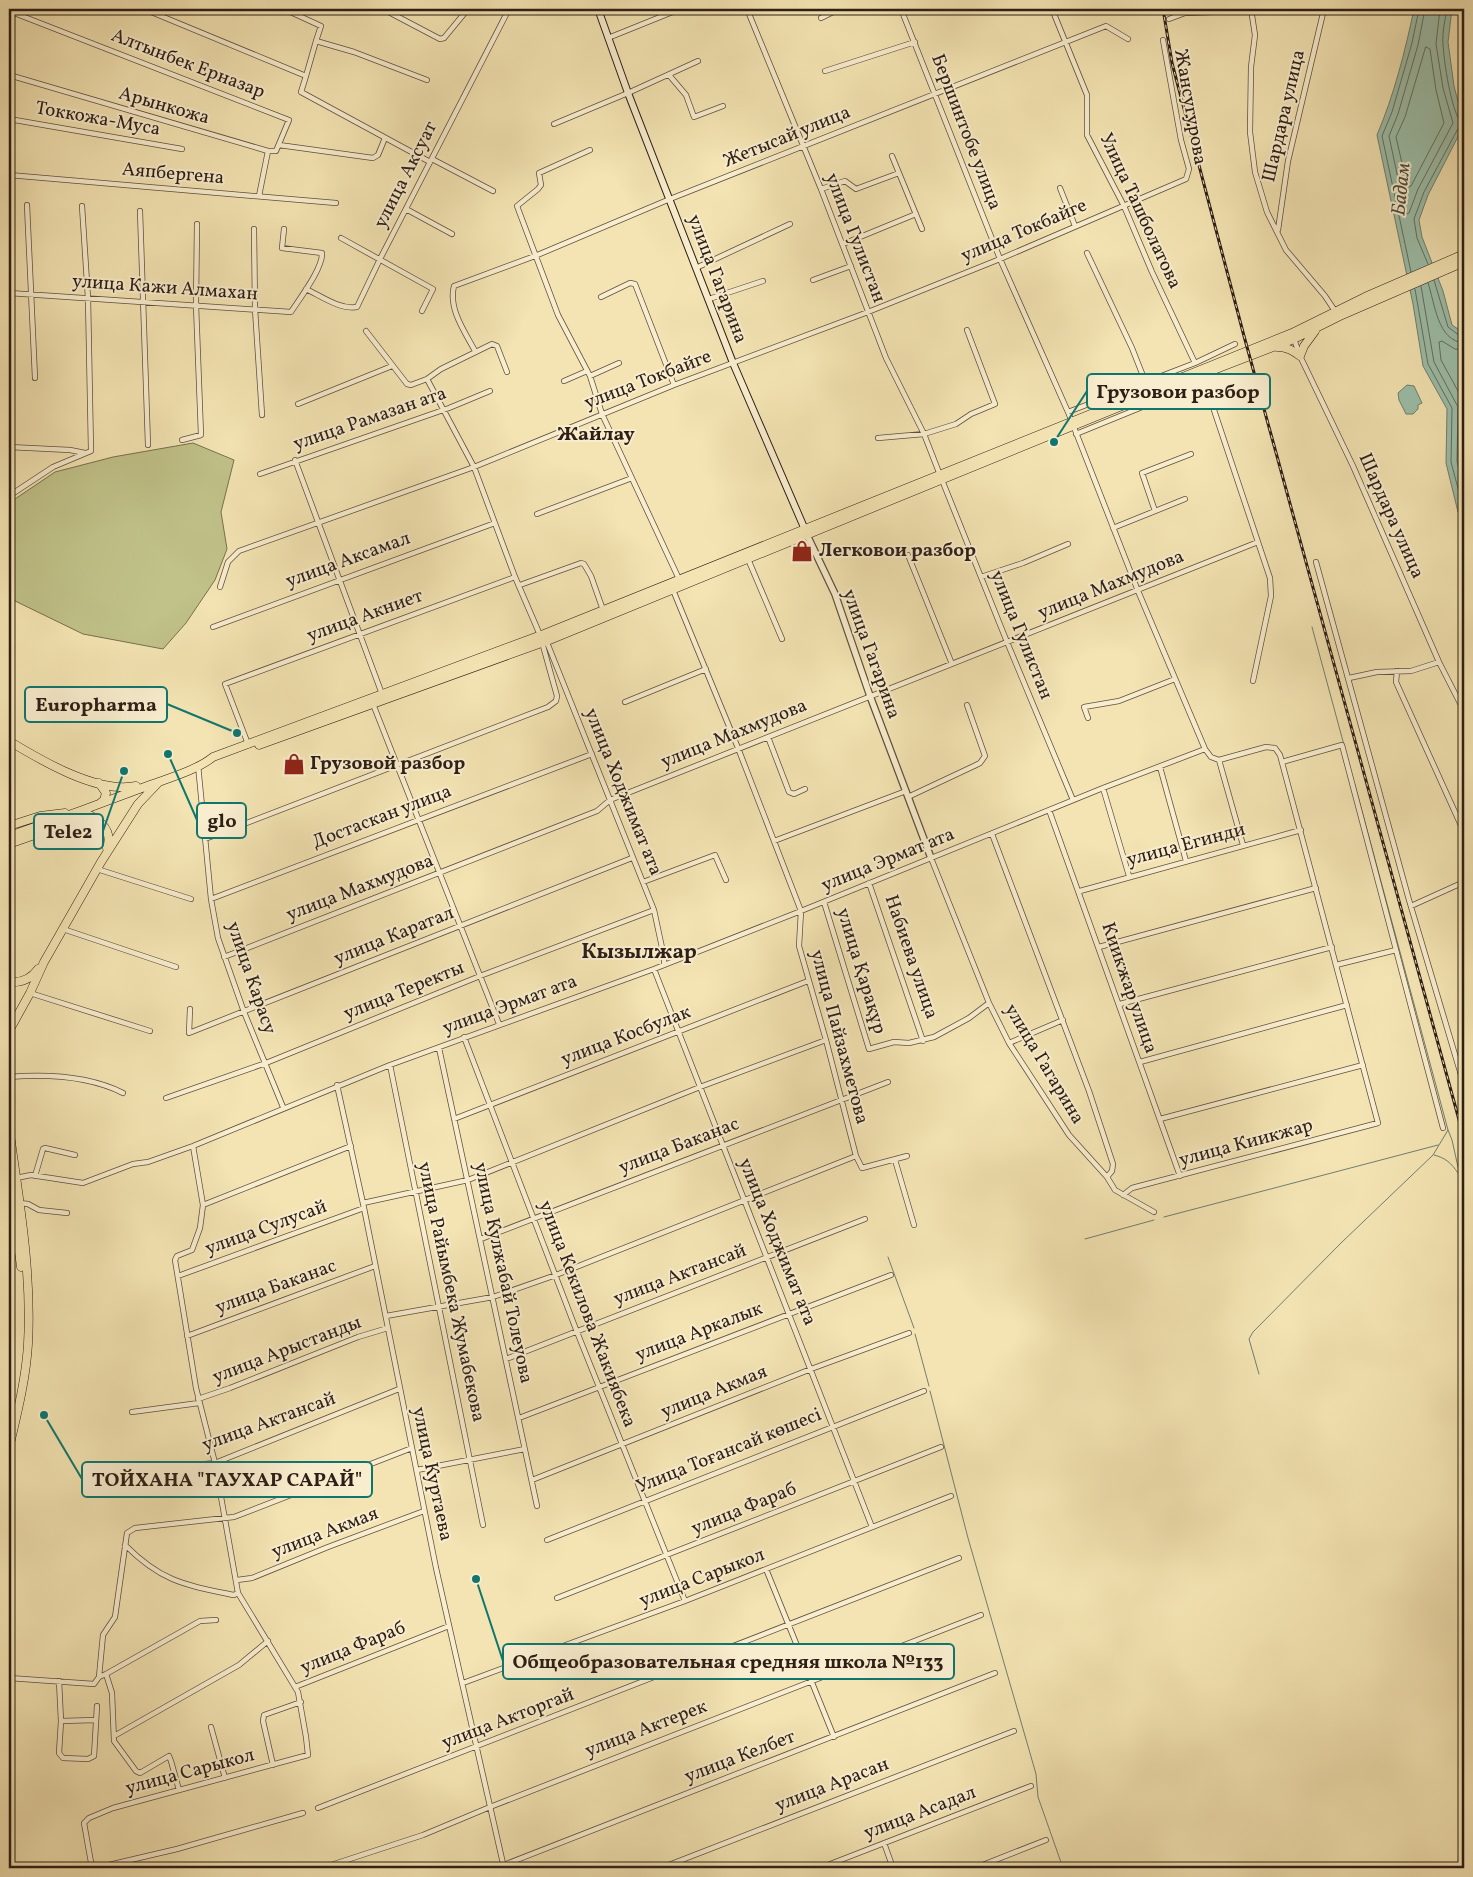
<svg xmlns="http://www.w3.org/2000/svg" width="1473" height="1877" viewBox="0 0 1473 1877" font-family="Vollkorn,serif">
<rect width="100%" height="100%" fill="#f4e4b3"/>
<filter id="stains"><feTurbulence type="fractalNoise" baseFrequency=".004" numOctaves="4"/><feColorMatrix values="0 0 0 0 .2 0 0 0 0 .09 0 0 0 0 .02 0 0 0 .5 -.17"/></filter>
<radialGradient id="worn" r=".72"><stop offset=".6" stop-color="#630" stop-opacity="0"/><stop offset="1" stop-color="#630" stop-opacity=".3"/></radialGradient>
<path fill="#c0c289" stroke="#767050" d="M193,443l41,17 -13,52 6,37 -12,31 -29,43 -23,26 -80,-15 -74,-36v-95l46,-31 58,-15z"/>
<path fill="#9cbfaa" stroke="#707f6f" d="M1414,9h38l-4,33 6,44 10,39 -36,70 -9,25 3,17 21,54 9,34 12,8v185l-6,-6 -12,-49 1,-54 -24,-43 -10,-62 -36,-169c17,-40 28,-83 37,-126z
M1407,385l7,1 8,17 -4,2v4l-5,5h-7l-7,-14 -1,-7z"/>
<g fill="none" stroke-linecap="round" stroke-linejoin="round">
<path stroke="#646e60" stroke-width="1" d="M1425,9l-7,36 -20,69 -9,22 16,76 2,2 2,-1 9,-24 35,-66 -10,-35 -7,-44 4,-35
M1426,47l4,2 6,41 8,33 -33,63 -2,1 -2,-2 -11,-48 9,-20z
M1428,264l-11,-26 -3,-19 10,-27 37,-69c-10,-14 -17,-60 -18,-79 -1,-11 2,-24 4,-35
M1411,272l-29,-136 10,-24 20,-69 7,-34
M1434,280l14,47 12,9 4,1
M1428,283c7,20 9,58 36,60
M1421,286l13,76 24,45 -1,54 7,29
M1415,289l13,75 24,44 -1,54 13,49
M1464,350l-9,-1 -13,-8 -3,1 2,18 23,42"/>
<path stroke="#707f6f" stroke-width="1" d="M1312,627l32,118
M1448,1130l4,10 12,54
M1434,1155c12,3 17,8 24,18
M1164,1217l274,-72
M1085,1239l69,-19
M888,1257l26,71
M915,1334l14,52
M1259,1374l-10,-35 4,-7 88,-89 92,-88 15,-25 -93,-345
M930,1391l38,147 68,236 2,23 25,71"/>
<g stroke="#5f503d" stroke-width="6">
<path id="minor" d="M144,9l162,67 -5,16 129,70
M284,9l37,17 -5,15 38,11 73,28
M383,9l57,30 4,-1 24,-29
M747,9l74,180 65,169 38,76 16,41
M901,9l99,250 68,153 70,179 67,158 6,8 8,3 24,85
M1052,9l35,86v40l37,71 28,66 43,91
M1251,9l4,26 -4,32 -1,65 5,40 12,40 19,38 39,46 10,15
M9,11l280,109 -13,31h-8
M821,18l18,-9
M1169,19l16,-6 29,-1 12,-3
M608,38l72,-29
M825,71l90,-29
M9,75l259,76 -9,45
M669,75l17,20 8,22 29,-11
M306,76l10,-35
M9,119l173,30
M554,124l74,-31 70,-32
M279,145l94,13 5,-3 7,-17
M590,150l-51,23 2,12 -3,4 -21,17 41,109 32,61 12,38 77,165
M892,156l30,73
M432,159l61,32
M9,175l327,28
M1060,188l15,38
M821,189l24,-8 11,8 43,-16
M27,205l8,173
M406,209l46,25
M140,211l8,234
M254,229l1,80 7,106
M1278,230l10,-69 36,-152
M341,238l92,51 -11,22
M843,244l73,-30
M1087,253l45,95 13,33
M696,268l94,-44
M813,280l38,-14
M306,289c15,7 34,21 51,18l23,-48 129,-250
M9,293l282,19c9,-14 32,-44 31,-59l-40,-5 2,-19
M601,297l29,-14 5,1 39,101
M709,299l54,-18
M366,331l41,53 4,1 16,-6 14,-10 51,-25 5,2 10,26
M1294,339l6,17 53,110 86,196 25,49
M475,351c-10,-19 -27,-42 -21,-65l81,-30 135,-57 436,-173 22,13
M590,376l29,-13
M564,381l23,-10
M298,404l94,-38
M1068,412l127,-49 40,-19
M1076,434l125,-51 5,3 64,192 1,18 -18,85
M878,438l46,-4 32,-10 15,-10 24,-10 -28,-74
M182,440l19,-5 -5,-130 1,-81
M9,447l61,3 15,3
M295,460l87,234
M260,474l189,-66 41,-17
M942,480l65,162 66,158
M9,496l44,-29 38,-16 -3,-153 -6,-92
M1155,511l-13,-38 49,-19
M537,514l95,-36
M1113,528l72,-29
M908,555l44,109
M748,559l34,80
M1316,562l93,338 55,185
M981,577l42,-14 45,-19
M520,585l61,-22 3,1 7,12 12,34
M220,587l8,-25 11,-11 235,-84 200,-82 194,-73 132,-53 186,-80 3,-10 -8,-29 -18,-100
M673,590l65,158 63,163 -2,35 27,94 30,116 6,12 45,-12
M213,627l282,-104
M546,640l108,270 10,47v8
M1397,671l-1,11 68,150
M1349,678l28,-6 34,-1 28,-9
M625,702l81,-33
M373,704l126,320
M1088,718l-4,-11 35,-6 56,-22
M768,737l21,55 5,2 11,-5
M248,744l-23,-60 290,-107
M1282,762l60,-17 101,383
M198,765l13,134 7,39 26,74 39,95
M1160,767l26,94
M1103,788l26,88
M908,797l66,-31 6,-3 5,-7 -18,-51
M1049,810l131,366
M992,834l97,257 24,73 -1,7 -5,6
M205,839l343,-132 8,-6 1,-5 -17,-61 -25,-58 -41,-110 -47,-88
M774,841l132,-50
M931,858l58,145 20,40 60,92 38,42 8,13 39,22
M97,869l94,30
M643,882l72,-27 11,25
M869,883l54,158
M1080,891l221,-61
M211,899l381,-145
M824,902l45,147 25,-7 15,1 25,-6 35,-19 20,-15
M1411,906l53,-24
M63,929l113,38
M1099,947l217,-59
M224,957l373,-146 13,-11 648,-258
M1336,965l60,-15
M654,969l218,558
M30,993l120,38
M1120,1004l212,-57
M190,1009l-1,24 443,-175
M464,1037l113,295 108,269
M1009,1043l54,-23
M439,1048l98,458
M1140,1062l207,-57
M390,1065l93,460
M9,1077c38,-3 80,-1 114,16
M337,1085l27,123 72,360 68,300
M166,1098l100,-35 214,-87 174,-66
M454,1119l354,-138
M1160,1119l203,-54
M895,1160l19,65
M35,1176l8,-27 2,-1 30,7
M16,1178l15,-3 52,8 50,-19 15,-2 45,-16 197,-81 264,-96 147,-58 302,-123 102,-39
M1123,1195l9,-7 246,-65 -98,-368 -5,-7 -9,-1 -47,13
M20,1203l8,1 11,6 28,3
M363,1203l105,-23 232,-93 126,-47
M203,1205l148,-59
M481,1239l407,-157
M178,1276l186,-68
M386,1316l107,-19 63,-22 300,-119
M187,1336l188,-70
M506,1359l359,-140
M198,1399l32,-11 128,-51 30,-9
M132,1412l67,-9
M519,1418l372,-143
M417,1470l108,-21
M116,1473l99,-10 184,-74
M532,1480l279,-111 98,-36
M547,1540l377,-149
M125,1545c37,37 60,40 109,50l4,-2
M766,1569l68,168
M237,1580l15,-2 76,-31 96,-36
M557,1598l384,-151
M106,1674l94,-53 16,-1
M99,1677l7,-3 6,19 2,48 22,30 4,2 29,-17 2,5 8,29
M9,1678l85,6 5,-7 4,-42 12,-18 12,-84 8,-5 99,-11 178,-69
M59,1681l2,40 -2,32 4,5 25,1 6,-3 3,-50
M463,1683l222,-82 266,-105
M295,1687l154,-61
M61,1721l35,-1
M211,1727l14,51
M114,1736l125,-71 29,-24
M273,1765l-10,-44 1,-6 37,-13
M318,1808l641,-250
M884,1843l9,25
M92,1868l-8,-45 5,-5 24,-10 195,-53 -2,-18 -8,-45 -60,-99 -23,-130 -19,-75 -21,-128 2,-4 15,-6 8,-22 3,-23 -10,-59
M96,1868l81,-19 126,-36
M322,1868l101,-33 67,-28 491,-192
M496,1868l499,-195
M661,1868l353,-137
M820,1868l211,-82
M975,1868l71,-28"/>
</g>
<g stroke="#5f503d" stroke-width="8">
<path id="tertiary" d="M807,535l28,59 35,102 61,162"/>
</g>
<g stroke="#2d1e16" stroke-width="8">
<path id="secondary" d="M598,9l30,84 105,270 73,169"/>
</g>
<g stroke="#2d1e16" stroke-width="9">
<path id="trunk" d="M1277,347c10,0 15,3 23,9l4,-10 11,-15
M9,741c33,20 89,53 127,45
M259,745l288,-104 604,-247 143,-55 48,-24 122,-53
M99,783l7,10 -2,7 -5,4
M79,812c17,3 35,17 28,36
M9,826l31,-10 25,-3
M9,836c47,-16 94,-33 141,-51 19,-7 47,-15 63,-28l331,-123 748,-301 73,-36 99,-43
M9,844l34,-12 18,-10
M9,982c12,1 22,-3 29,-13
M9,1031l21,-38 14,-31 57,-100 37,-58 20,-21
M9,1128c10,71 23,144 19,216 -2,35 -11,70 -19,104
M9,1177l12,90"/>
</g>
<use href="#minor" stroke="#f8edce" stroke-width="4.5"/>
<use href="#tertiary" stroke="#f8edce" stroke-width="5.5"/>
<use href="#secondary" stroke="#f8edce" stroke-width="6"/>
<use href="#trunk" stroke="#f4e4b3" stroke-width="8"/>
<g stroke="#2d1e16" stroke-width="3">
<path id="rail" d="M1163,9l9,54 72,273 220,802"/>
</g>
<use href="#rail" stroke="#f8edce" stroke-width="1" stroke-dasharray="4" stroke-linecap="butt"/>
</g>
<defs>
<g id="shop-bare" transform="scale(1.725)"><path d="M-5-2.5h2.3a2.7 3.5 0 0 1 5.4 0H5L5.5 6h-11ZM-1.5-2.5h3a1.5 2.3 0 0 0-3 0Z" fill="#8f2418" stroke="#f8edce" stroke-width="2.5" paint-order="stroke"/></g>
</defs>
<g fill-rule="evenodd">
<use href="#shop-bare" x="802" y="551"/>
<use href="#shop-bare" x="294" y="764"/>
</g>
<g text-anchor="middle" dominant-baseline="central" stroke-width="4" stroke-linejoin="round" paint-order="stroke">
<g font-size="19" fill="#2d1e16" stroke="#f8edce">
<text transform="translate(188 64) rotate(21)">Алтынбек Ерназар</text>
<text transform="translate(164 106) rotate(16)">Арынкожа</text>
<text transform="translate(1190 107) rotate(80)">Жансугурова</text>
<text transform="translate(1284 116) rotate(-77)">Шардара улица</text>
<text transform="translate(98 119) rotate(10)">Токкожа-Муса</text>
<text transform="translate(966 132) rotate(69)">Бершинтобе улица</text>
<text transform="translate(787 137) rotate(-22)">Жетысай улица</text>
<text transform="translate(173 174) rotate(5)">Аяпбергена</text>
<text transform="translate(406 175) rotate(-63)">улица Аксуат</text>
<text transform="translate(1140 211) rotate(65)">Улица Ташболатова</text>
<text transform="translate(1024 231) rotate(-23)">улица Токбайге</text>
<text transform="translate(855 238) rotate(69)">улица Гулистан</text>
<text transform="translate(717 279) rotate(69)">улица Гагарина</text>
<text transform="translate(165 288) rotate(4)">улица Кажи Алмахан</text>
<text transform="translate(648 380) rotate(-21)">улица Токбайге</text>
<text transform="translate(370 419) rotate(-19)">улица Рамазан ата</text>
<text transform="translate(1391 516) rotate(66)">Шардара улица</text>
<text transform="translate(348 560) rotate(-20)">улица Аксамал</text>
<text transform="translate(1111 585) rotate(-22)">улица Махмудова</text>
<text transform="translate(365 616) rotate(-20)">улица Акниет</text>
<text transform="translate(1021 635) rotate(68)">улица Гулистан</text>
<text transform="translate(871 654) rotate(70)">улица Гагарина</text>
<text transform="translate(734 734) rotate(-22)">улица Махмудова</text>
<text transform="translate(623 792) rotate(68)">улица Ходжимат ата</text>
<text transform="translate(382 817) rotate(-21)">Достаскан улица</text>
<text transform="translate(1186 845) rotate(-15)">улица Егинди</text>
<text transform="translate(888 860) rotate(-22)">улица Эрмат ата</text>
<text transform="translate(360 888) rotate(-21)">улица Махмудова</text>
<text transform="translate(394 936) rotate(-22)">улица Каратал</text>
<text transform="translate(911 957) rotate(71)">Набиева улица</text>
<text transform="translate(861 971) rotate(73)">улица Қарақұр</text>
<text transform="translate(251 978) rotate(71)">улица Карасу</text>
<text transform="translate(1129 988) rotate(71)">Киикжар улица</text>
<text transform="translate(404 991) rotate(-22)">улица Теректы</text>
<text transform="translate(510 1005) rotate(-20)">улица Эрмат ата</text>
<text transform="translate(626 1036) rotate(-21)">улица Косбулак</text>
<text transform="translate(839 1037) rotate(75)">улица Пайзахметова</text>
<text transform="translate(1044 1064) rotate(59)">улица Гагарина</text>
<text transform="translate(1246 1143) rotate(-15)">улица Киикжар</text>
<text transform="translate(679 1146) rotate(-21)">улица Баканас</text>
<text transform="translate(266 1228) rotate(-20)">улица Сулусай</text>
<text transform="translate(777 1242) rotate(68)">улица Ходжимат ата</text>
<text transform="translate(503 1273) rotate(78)">улица Кулжабай Толеуова</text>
<text transform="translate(680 1275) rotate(-21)">улица Актансай</text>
<text transform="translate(276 1287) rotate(-20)">улица Баканас</text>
<text transform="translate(451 1292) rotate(78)">улица Райымбека Жумабекова</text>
<text transform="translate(587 1314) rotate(69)">улица Кекилова Жакиябека</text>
<text transform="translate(699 1332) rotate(-21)">улица Аркалык</text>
<text transform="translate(287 1350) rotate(-21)">улица Арыстанды</text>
<text transform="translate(714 1392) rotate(-22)">улица Акмая</text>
<text transform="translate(269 1422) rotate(-20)">улица Актансай</text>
<text transform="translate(729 1451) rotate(-22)">Улица Тоғансай көшесі</text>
<text transform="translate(432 1474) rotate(78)">улица Куртаева</text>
<text transform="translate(744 1509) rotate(-22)">улица Фараб</text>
<text transform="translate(325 1533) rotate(-21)">улица Акмая</text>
<text transform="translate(702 1578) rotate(-21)">улица Сарыкол</text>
<text transform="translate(353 1648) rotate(-22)">улица Фараб</text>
<text transform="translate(508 1719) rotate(-21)">улица Акторгай</text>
<text transform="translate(646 1729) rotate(-21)">улица Актерек</text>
<text transform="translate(740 1757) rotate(-21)">улица Келбет</text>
<text transform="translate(190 1772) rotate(-15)">улица Сарыкол</text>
<text transform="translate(832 1785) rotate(-21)">улица Арасан</text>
<text transform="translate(920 1813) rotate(-21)">улица Асадал</text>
</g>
<g font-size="19" font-weight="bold" fill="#2d1e16" stroke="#f8edce" text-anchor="start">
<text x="819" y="551">Легковои разбор</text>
<text x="310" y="764">Грузовой разбор</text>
</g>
<g font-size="20" font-style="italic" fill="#4e4e42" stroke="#f8edce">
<text transform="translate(1402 189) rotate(-84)">Бадам</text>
</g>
<g font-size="20" font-weight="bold" fill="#2d1e16" stroke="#f8edce">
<text x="596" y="435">Жайлау</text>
</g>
<g font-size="21" font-weight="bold" fill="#2d1e16" stroke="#f8edce">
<text x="639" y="952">Кызылжар</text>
</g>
</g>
<path fill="none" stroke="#0f766e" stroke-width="2" d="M1054 442L1087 391M237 733L167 704M168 754L197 820M124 771L103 831M44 1415L82 1479M476 1579L503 1661"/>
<g fill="#0f766e" stroke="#f8edce" stroke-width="2">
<circle cx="1054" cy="442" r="5"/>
<circle cx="237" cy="733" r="5"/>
<circle cx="168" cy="754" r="5"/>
<circle cx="124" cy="771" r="5"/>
<circle cx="44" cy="1415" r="5"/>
<circle cx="476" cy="1579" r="5"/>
</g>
<g fill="#f8edce" stroke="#0f766e" stroke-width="2">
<rect x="1087" y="374" width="183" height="35" rx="5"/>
<rect x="25" y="687" width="142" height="35" rx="5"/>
<rect x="197" y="803" width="49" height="35" rx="5"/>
<rect x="34" y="814" width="69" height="35" rx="5"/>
<rect x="82" y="1462" width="290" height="35" rx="5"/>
<rect x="503" y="1644" width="451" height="35" rx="5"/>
</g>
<g font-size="20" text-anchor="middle" font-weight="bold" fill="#2d1e16">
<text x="1178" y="398">Грузовои разбор</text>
<text x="96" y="711">Europharma</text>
<text x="222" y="827">glo</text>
<text x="68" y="838">Tele2</text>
<text x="227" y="1486">ТОЙХАНА "ГАУХАР САРАЙ"</text>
<text x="728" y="1668">Общеобразовательная средняя школа №133</text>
</g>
<rect width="1473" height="1877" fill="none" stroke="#f4e4b3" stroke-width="30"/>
<rect x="10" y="10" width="1453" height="1857" fill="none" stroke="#2d1e16" stroke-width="2.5"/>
<rect x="15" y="15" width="1443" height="1847" fill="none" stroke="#2d1e16"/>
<rect width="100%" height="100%" filter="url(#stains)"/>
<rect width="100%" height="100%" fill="url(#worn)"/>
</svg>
